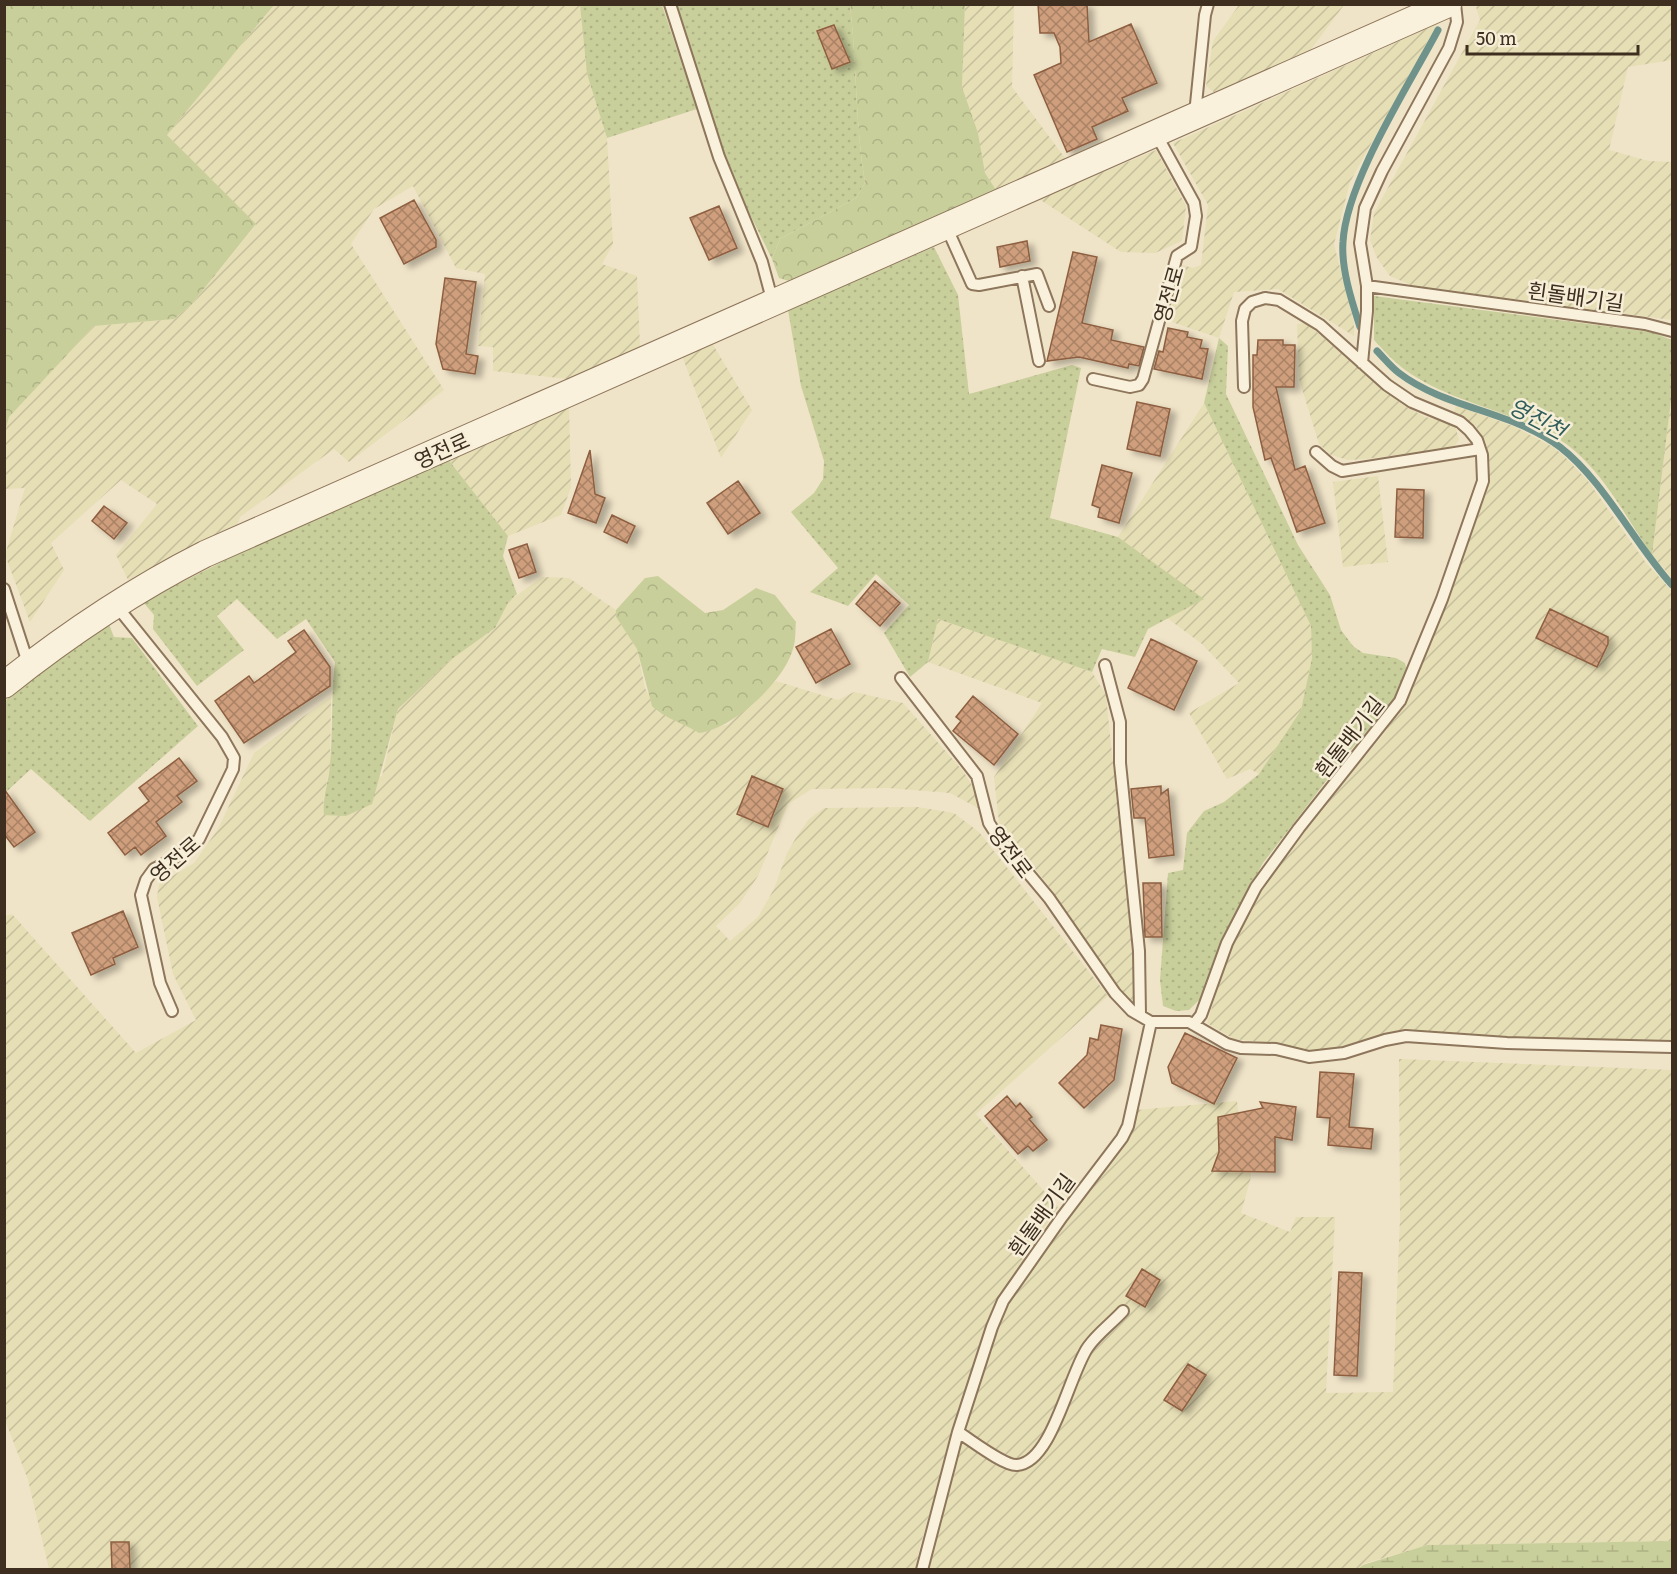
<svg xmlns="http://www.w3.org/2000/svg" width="1677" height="1574" viewBox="0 0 1677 1574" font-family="Literata,'Noto Sans KR',serif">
<defs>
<pattern id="farmland-furrows" width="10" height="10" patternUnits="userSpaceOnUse" patternTransform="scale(1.5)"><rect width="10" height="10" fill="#e6deb5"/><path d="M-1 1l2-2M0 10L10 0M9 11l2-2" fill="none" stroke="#c6bf9b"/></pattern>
<pattern id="grass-dots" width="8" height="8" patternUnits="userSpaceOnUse" patternTransform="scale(1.5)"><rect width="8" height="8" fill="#c9cf9b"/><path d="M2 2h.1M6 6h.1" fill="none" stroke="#aeb285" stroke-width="1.8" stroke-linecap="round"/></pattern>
<pattern id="forest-crowns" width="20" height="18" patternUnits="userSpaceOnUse" patternTransform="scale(1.5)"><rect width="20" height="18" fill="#c9cf9b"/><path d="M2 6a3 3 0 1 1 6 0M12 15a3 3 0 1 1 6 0" fill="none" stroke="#aeb285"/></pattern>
<pattern id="wetland-marsh" width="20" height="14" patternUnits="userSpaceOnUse" patternTransform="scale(1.5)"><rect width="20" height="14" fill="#c9cf9b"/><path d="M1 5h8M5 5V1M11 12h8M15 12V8" fill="none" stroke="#aeb285"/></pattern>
<pattern id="building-cross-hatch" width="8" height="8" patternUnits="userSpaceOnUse" patternTransform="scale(1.5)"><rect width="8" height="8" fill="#cf9f7d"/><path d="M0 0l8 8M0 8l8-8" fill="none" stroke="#a98266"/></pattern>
<filter id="shadow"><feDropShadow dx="6" dy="4" stdDeviation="3" flood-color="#0004"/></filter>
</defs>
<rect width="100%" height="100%" fill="#f0e4c8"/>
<path fill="url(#farmland-furrows)" d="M1483,4l189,1v55l-44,7 -19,83 40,11 23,1v158l-259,-34 -23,-10 -13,-18 -7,-18 4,-27 106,-193 -4,-13z
M274,5h306l7,69 20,64 6,106 -11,20 35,12 3,71 -72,32 -75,-8v-24l-15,-1 7,-72 -29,-6 -43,-82 -39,23 -23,35 93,146 -95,72 -15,-13 -94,68 -3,9 -109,54 -12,-25 41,-51 -36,-24 -70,63 13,27 -34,52 -25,-67 20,-67 -20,1v-57l4,-15 85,-91 80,-7 17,-14 65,-80 -89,-90z
M965,5h49l-2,82 53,71 -69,32 -11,-16 -7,-41 -16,-46z
M1239,5h105l-35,47 -94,41 -9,-7 7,-45z
M1437,24l-87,158 -16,62 20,79v13l-76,-47 -44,3 -15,46 -53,-18 16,-55 11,3 8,-3 7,-60 -35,-62z
M1156,150l30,56 -4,35 -27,12 -34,-1 -82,-53z
M1306,323l97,82 22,12 19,4 12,7 3,12 -6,8 -88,11 -17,1 -17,-5 -12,-11 -20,-65 -2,-55z
M712,343l40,67 -31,48 -39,-102z
M1672,392v186l-20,-23z
M1204,403l107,223 1,32 -11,52 -42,64 -9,-5 -23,10 -38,-66 50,-30 -37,-39 -35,-26 36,-19 -85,-62z
M569,405l2,82 -10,28 -53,21 -61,-78z
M1456,406l57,20 40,21 12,10 23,24 58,82 26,28v450l-290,-5 -56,14 -23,1 -24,-7 -45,-5 -27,-16 19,-61 17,-42 27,-44 36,-48 77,-93 22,-32 82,-211 3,-27 -4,-22 -11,-18 -22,-11z
M1378,476l10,86 -45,5 -10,-85z
M542,577l27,1 47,32v7l21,32 8,39 12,24 26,10 16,11 29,-9 48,-43 62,19 16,-8 49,11 60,68 14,22 1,15 -28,-15 -62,-5 -76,1 -24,15 -30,72 -18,27 -24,23 14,15 28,-24 16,-28 13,-36 10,-17 12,-17 15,-11 93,-1 37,6 25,19 129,164 -132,118 82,93 -60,91 -43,128 -36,124 -3,19h-867l-21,-89 -23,-60v-504l7,-2 124,139 60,-33 -23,-46 -16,-77 2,-13 35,-21 24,-34 36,-76 77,-57 -1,70 -7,36 59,-26 16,-67 51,-48 46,-33 14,-27z
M938,619l154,53 14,23 29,283 -2,25 -22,-23 -60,-91 -52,-66 -5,-46 48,-74 -114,-41z
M1399,1059l273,11v471l-245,4 -64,19 -5,6h-429l2,-23 66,-221 15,-28 73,-107 34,-38 13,-23 4,-20 101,-9 4,34 9,-1 1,43 -10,36 49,19 6,-15h39l-9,176 67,-1 7,-174z"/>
<path fill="url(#grass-dots)" d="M580,5h82l35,104 -90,29 -20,-64z
M675,5h175c7,59 5,119 15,178l-9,15 -76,41 -8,20 -37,-75z
M934,247l24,48 11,99 103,-29 9,3 -31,150 68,19 86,62 -56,30 -13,28 -33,-8 -10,23 -154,-53 -10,43 -18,15 -26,-44 25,-28 -33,-31 -28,32 -38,-14 28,-24 -47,-56 23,-19 9,-14 1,-18 -23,-75 -13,-76z
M1374,296l277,36 21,8v52l-20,163c-27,-39 -53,-92 -95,-117 -46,-27 -102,-35 -146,-64 -14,-9 -26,-22 -37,-34z
M1219,338l9,8 -2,48 72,151 32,50 11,35 12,16 10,7 33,5 9,5 2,9 -11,25 -53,62 -80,104 -36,68 -27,68 -11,11 -13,1 -13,-5 -3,-26 8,-107 15,-3 4,-37 17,-22 20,-9 35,-28 42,-64 11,-52 -1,-32 -107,-223z
M447,458l61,78 -5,20 14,38 -8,7 -14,27 -46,33 -51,48 -26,95 -26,12 -22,-1c-2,-18 5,-33 6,-51 3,-34 1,-68 5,-102l-29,-43 -29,20 -40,-40 -20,17 27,34 -47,36 -44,-57 1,-14 -11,-13 124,-63z
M108,622l6,15 18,1 66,88 -108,95 -59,-52 -26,24v-92l51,-43z"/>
<path fill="url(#forest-crowns)" d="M5,4l269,1 -107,130 89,89 -65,81 -17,14 -80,7 -85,91 -4,15z
M850,5h115l-3,82 16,46 7,40 11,17 -204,92 -13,-4 -7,-19 8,-20 76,-41 9,-15c-10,-59 -8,-119 -15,-178z
M658,576l47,37 18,-3 33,-22 19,7 21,27c-1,8 0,16 -2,23 -7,35 -61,84 -95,88 -14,-9 -37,-16 -47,-27l-15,-57 -21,-32v-7l29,-32z"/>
<path fill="url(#wetland-marsh)" d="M1672,1541v28h-314l5,-4 64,-20z"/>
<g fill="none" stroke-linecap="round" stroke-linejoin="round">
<path stroke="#6f938a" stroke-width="7" d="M1360,327c-8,-25 -19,-58 -17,-85 3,-60 66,-157 95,-212
M1377,351c7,7 14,16 22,22 47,36 114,38 161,74 44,34 74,96 112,138"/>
</g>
<path fill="url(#building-cross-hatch)" stroke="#8d5f41" stroke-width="1.5" filter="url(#shadow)" d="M1038,4h49l2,38 42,-18 26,59 -35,15 6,13 -36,16 5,12 -30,13 -33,-77 27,-12 -1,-16 -6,-14h-14z
M834,25l16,37 -18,7 -15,-38z
M414,200l22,40v7l-32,17 -24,-46z
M719,206l18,42 -28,12 -19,-42z
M1027,241l3,20 -30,6 -3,-20z
M1073,252l24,5 -15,66 31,7 -2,10 33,7 -5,19 -10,-2 -1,4 -49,-11 -32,4z
M445,278l31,4 -10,72 12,2 -3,18 -32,-5 -7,-25z
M1168,328l20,4 -1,5 15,3 -2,8 8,1 -6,30 -48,-10 5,-18 4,1z
M1258,340h25v5h12l-1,42h-18l19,83 10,-4 20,57 -28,9 -26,-74 -6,2 -12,-53v-52h4z
M1137,402l33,7 -10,47 -33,-7z
M590,450l5,44 10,4 -9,25 -28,-10z
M1102,465l30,8 -13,50 -21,-6 2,-9 -8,-3z
M738,481l22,32 -32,21 -21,-31z
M1397,489l27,1 -1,48 -28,-1z
M104,506l23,17 -13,16 -22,-18z
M612,515l23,11 -8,17 -23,-11z
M527,544l9,28 -17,6 -10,-28z
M875,581l25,22 -20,23 -24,-22z
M1550,609l58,28v7l-11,23 -61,-29z
M831,629l19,35 -34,19 -20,-36z
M304,630l26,37v19l-86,57 -29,-42 34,-25 5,7 42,-31 -8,-11z
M1151,639l46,22 -23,49 -46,-22z
M973,696l45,38 -24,31 -41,-34 8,-10 -5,-4z
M179,758l18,23 -20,15 5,6 -26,20 10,14 -25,19 -6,-8 -10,8 -17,-22 41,-32 -10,-13z
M752,776l31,13 -15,38 -31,-13z
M1161,786v8l7,-5 6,66 -25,3 -4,-40h-11l-3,-29z
M4,789l31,43 -21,15 -10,-13z
M1143,883h18l1,54h-17z
M123,911l15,36 -25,11 2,6 -24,11 -19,-42z
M1101,1025l21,4 -8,51 -30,28 -25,-25 28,-28 3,-17 8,2z
M1185,1033l52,25 -23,46 -42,-21 -4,-16z
M1320,1072l34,2 -5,53 24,2 -2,20 -43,-4 2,-27 -13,-1z
M1007,1096l9,11 4,-4 12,14 -3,2 18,21 -14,11 -5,-5 -10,8 -33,-38z
M1260,1102l36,5 -4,33 -17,-3v35l-63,-1 7,-19 -1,-35 45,-9z
M1142,1269l18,11 -15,27 -19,-11z
M1339,1272l23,1 -5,103 -23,-1z
M1188,1364l18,11 -24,36 -18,-11z
M111,1542h18l1,27h-18z"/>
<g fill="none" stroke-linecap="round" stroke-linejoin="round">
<g stroke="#8d765c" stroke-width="14">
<path id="service" d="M670,4l49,153 43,105 11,41
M1195,114l10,-99 3,-11
M946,226l26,58 7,1 58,-11 12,32
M1022,276l17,85
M1367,286l278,38 27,7
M1362,363l5,-52v-25l-7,-43 5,-35 17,-37 67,-123 8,-26 -2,-18
M1093,379l37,8 9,-2 4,-6 34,-123 14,-9 5,-31 -2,-13 -38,-69
M1316,452l16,14 10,5 138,-22
M4,589l25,77
M115,604l107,133 12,21 -1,11 -34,70 -14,14 -31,16 -8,11 -5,15 19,88 12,28
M1105,665l15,57v41l19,188 1,64
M901,678l76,98 12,47 9,14 51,61 66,95 17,18 19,11h38l38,22 14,4 35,1 33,8 35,-4 41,-13 21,-4 101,7 165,4
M1194,1024l7,-9 26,-72 29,-56 43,-59 101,-127 42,-102 41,-118 -1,-26 -5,-15 -8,-10 -9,-8 -48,-20 -25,-17 -67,-60 -41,-25 -14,-2 -13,4 -7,7 -3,12 2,66
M958,1432c13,8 46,34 59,33 35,-2 52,-91 71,-118 9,-13 24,-24 35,-36
M922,1570l36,-138 34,-105 11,-26 59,-84 60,-79 6,-12 23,-104"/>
</g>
<g stroke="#8d765c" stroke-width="28">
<path id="tertiary" d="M4,685c64,-51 128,-94 201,-131l1243,-550"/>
</g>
<use href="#service" stroke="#faf1dc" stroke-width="10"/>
<use href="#tertiary" stroke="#faf1dc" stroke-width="26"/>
</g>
<g text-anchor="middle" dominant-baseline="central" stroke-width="5" stroke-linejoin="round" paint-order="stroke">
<g font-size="21" fill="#3d2e20" stroke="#f7eed8">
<text transform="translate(1167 294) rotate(-74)">영전로</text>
<text transform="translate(1576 295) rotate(8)">흰돌배기길</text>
<text transform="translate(441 449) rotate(-24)">영전로</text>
<text transform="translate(1348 736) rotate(-52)">흰돌배기길</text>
<text transform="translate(1012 851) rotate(53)">영전로</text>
<text transform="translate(174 858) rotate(-41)">영전로</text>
<text transform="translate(1040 1214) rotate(-54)">흰돌배기길</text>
</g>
<g font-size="22" font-style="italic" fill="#2f5d5a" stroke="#f7eed8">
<text transform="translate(1538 417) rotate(28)">영진천</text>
</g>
</g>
<rect width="1677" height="1574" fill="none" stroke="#3d2e20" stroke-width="12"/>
<path d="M1467 45v9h171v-9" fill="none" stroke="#3d2e20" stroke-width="3"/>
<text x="1476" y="45" font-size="18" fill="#3d2e20" stroke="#f7eed8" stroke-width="4.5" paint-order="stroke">50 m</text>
</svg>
